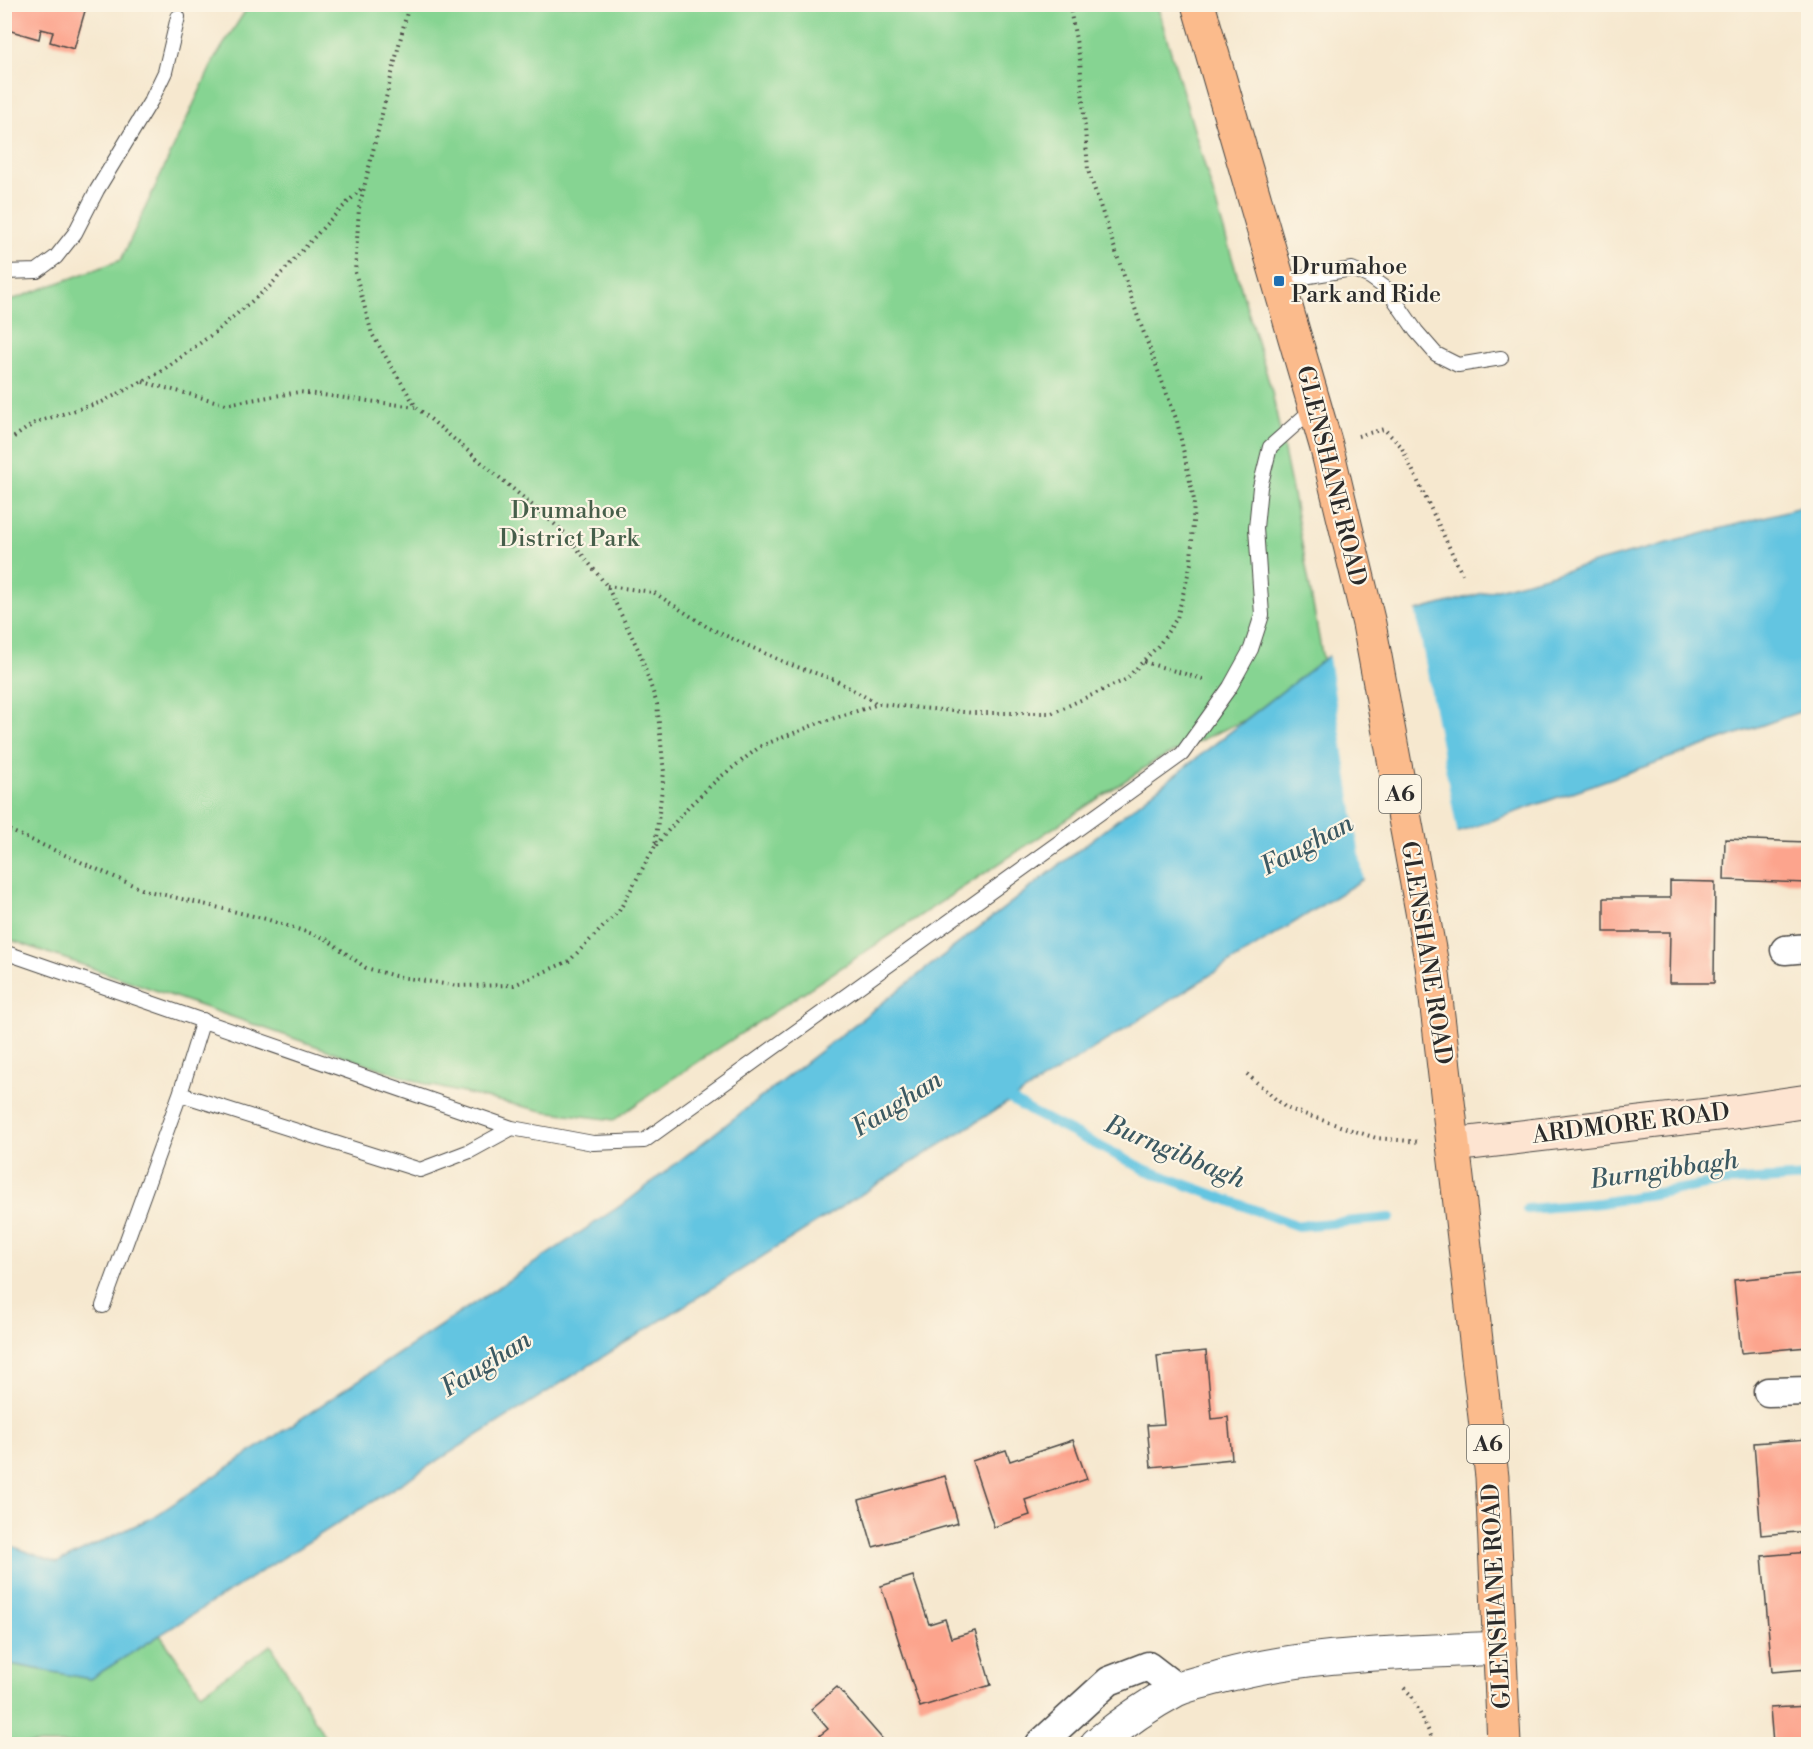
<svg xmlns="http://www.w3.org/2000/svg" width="1813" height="1749" viewBox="0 0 1813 1749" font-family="'Libre Bodoni',serif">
<rect width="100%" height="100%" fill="#fcf5e5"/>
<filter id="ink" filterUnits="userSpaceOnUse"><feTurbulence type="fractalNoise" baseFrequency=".0167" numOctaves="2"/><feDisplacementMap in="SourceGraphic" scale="12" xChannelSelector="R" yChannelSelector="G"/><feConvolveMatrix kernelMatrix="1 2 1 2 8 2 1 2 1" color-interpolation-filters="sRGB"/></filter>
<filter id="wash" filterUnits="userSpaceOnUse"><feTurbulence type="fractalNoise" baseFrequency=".008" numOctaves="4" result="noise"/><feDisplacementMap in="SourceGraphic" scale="24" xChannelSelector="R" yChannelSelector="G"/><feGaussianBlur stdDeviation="1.35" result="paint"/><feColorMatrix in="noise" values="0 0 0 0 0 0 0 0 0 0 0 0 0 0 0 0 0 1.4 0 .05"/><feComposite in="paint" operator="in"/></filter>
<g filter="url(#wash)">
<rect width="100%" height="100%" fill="#f6e8cf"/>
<path fill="#86d492" stroke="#58805e" stroke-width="1.5" d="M249,5h908l115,387 22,108 29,160 -78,60 -90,41 -480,316 -61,43 -71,-9 -115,-26 -423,-147v-638l4,1 112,-41 94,-202z
M160,1635l41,58 70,-48 58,99h-324l-1,-81 86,16z"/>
<path fill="#63c5e1" stroke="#477886" stroke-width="1.5" d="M1808,505v204l-397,140 -1321,830 -85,-16 -1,-120 53,20 98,-47 474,-316 740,-576z"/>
<path fill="#f6e8cf" d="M1415,608l43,228 -46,16 -48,30 -36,-230 39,-31z"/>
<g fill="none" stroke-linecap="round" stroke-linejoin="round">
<path stroke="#63c5e1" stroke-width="10" d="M1000,1093l32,19 114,58 152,56 92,-8
M1527,1209l73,-6 122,-21 86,-5"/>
</g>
<g id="blocks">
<path fill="#fca48d" d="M4,4h83l-13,45 -24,-7 3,-10 -12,-3 -2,10 -35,-10z
M1725,839l83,3v41l-84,-3z
M1670,881l45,1 -1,101h-45l1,-51h-66v-34h66z
M1808,1273v74l-67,6 -7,-73z
M1206,1351l6,68 16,-2 4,42 -81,8 -4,-42 17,-1 -7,-68z
M1808,1439v92l-47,4 -7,-92z
M1073,1440l14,39 -62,21 5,15 -36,12 -22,-66 34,-11 4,11z
M945,1476l13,47 -85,24 -14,-47z
M1808,1552v117l-36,3 -10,-116z
M913,1576l16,48 16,-5 6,19 24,-7 16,54 -71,22 -39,-121z
M837,1687l50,57h-78l19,-15 -17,-20z
M1808,1706v38h-35l-3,-36z"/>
</g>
</g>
<g filter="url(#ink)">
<use href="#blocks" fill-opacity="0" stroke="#494744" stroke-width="1.5"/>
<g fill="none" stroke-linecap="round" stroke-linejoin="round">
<g stroke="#494744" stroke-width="16">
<path id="service" d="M4,272l33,-1 19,-14 19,-24 22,-43 55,-91 13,-27 13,-55
M1279,281l73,-12 18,8 17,12 29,42 20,23 22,11 43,-7
M4,952l508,176 81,15 51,-2 538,-387 48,-67 21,-38 11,-34 -6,-87 4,-41 10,-40 44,-39
M203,1020l-23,74 240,76 50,-19 42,-23
M103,1306l77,-212"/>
</g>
<g stroke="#494744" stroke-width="31">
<path id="minor" d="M1785,950l23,-2
M1768,1392l40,-1
M1040,1744l69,-63 39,-15 30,23"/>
</g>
<g stroke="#494744" stroke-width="35">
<path id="tertiary" d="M1097,1744c24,-20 51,-39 79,-54 13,-6 30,-9 44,-13 91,-25 186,-24 280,-29"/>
</g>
<g stroke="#494744" stroke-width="35">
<path id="secondary" d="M1453,1145l281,-33 74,-11"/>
</g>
<g stroke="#494744" stroke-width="35">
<path id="trunk" d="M1198,4l128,441 43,179 63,341 60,512 12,267"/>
</g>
<path stroke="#494744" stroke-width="4" stroke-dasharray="1.5 4.5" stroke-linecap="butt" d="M143,382l83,22 73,-12 116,15
M1358,436l26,-7 17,17 61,128
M4,444l32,-22 66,-20 39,-20 18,-9 55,-40 56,-47 59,-65 35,-35
M607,586l46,6 56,36 77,35 49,17 43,24
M1144,662l62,18
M4,828l140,62 122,29 59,19 41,30 29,8 62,10 57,-1 55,-24 50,-50 36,-65 9,-74 -7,-68 -18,-53 -32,-65 -42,-53 -149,-126 -44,-73 -17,-62 4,-64 50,-204
M656,845l32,-38 31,-29 42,-32 58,-23 60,-19 95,9h78l73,-33 34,-35 18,-27 14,-55 3,-63 -17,-79 -38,-101 -51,-150 -8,-110 -11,-56
M1247,1074l39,34 90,30 44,4
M1404,1688l7,7 24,49"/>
<use href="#service" stroke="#fff" stroke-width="14"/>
<use href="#minor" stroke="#fff" stroke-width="28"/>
<use href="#tertiary" stroke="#fff" stroke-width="33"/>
<use href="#secondary" stroke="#fde4d1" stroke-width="33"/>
<use href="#trunk" stroke="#fbbb8c" stroke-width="33"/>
</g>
</g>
<rect fill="#1f6fb2" stroke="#fcf5e5" stroke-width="2" x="1273" y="275" width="12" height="12" rx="3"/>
<g text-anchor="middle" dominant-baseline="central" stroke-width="4.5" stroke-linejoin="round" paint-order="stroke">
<g fill="#fcf5e5" stroke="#6a6863" stroke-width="1.5">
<rect x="1379" y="775" width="42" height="38" rx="4.5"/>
<rect x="1467" y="1425" width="42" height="38" rx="4.5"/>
</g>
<g font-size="22" font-weight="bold" fill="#2b2b2b">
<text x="1400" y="794">A6</text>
<text x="1488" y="1444">A6</text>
</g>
<g font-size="24" fill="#2b2b2b" stroke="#fcf5e5" text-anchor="start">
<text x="1291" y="267">Drumahoe<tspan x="1291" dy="28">Park and Ride</tspan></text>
</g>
<g font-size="24" fill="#2b2b2b" stroke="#fcf5e5">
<text transform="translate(1331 476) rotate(76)">GLENSHANE ROAD</text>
<text transform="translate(1426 953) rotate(81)">GLENSHANE ROAD</text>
<text transform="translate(1631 1124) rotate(-7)">ARDMORE ROAD</text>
<text transform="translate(1497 1596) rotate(-93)">GLENSHANE ROAD</text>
</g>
<g font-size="24" fill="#465e4a" stroke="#fcf5e5">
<text x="569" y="511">Drumahoe<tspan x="569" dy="28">District Park</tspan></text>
</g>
<g font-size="26" font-style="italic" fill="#3c5962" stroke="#fcf5e5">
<text transform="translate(1307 845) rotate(-28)">Faughan</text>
<text transform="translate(897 1104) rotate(-32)">Faughan</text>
<text transform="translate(1175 1152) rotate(23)">Burngibbagh</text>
<text transform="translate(1664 1170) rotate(-8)">Burngibbagh</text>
<text transform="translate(486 1364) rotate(-32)">Faughan</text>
</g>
</g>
<rect width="1813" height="1749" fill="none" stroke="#fcf5e5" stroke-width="24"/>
</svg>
